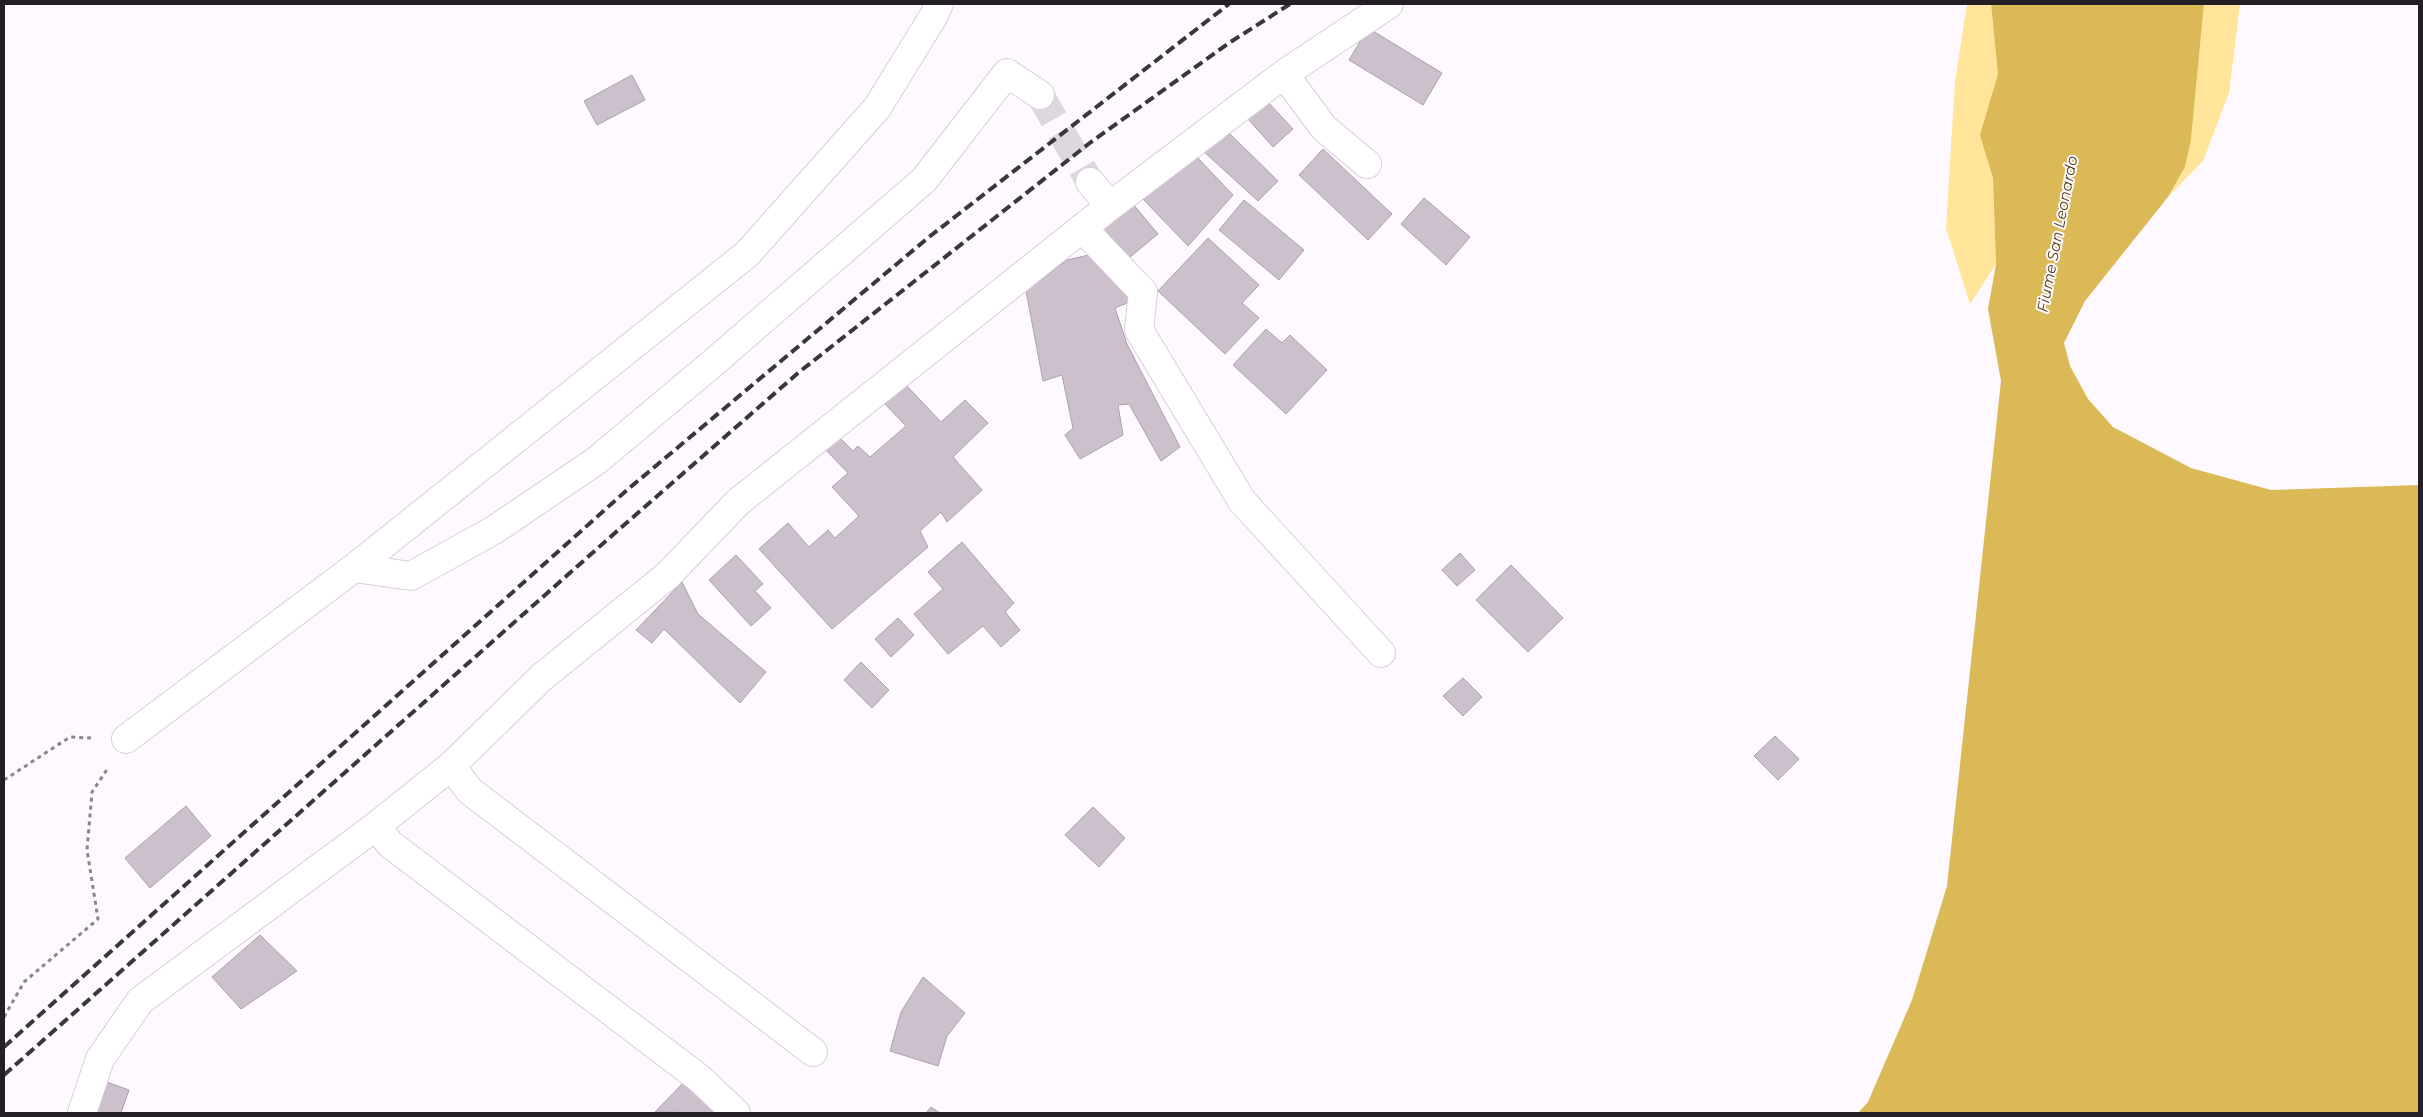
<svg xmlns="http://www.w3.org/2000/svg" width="2423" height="1117" viewBox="0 0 2423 1117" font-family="Montserrat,sans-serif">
<rect width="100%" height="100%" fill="#fef9fe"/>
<path fill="#ffe49a" d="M1967,4h24l7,70 -17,61 12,43 3,86 -26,40 -24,-76 9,-146z
M2204,4h36l-11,89 -26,68 -35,36 17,-30 6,-27z"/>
<path fill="#dbb957" d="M1991,4h213l-13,136 -6,27 -17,30 -83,104 -21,42 6,23 18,33 25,28 78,41 80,22 148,-5v628h-561l10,-11 44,-102 35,-114 54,-505 -13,-72 8,-45 -3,-86 -13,-43 18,-61z"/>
<path fill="#cbc0cc" stroke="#aba1ad" d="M1368,28l74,45 -19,32 -74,-45z
M632,75l13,25 -48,25 -13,-24z
M1267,101l26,28 -20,18 -25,-28z
M1230,134l48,47 -20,20 -56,-51z
M1323,149l69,65 -24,26 -69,-65z
M1196,156l37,39 -45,51 -46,-48z
M1424,198l46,39 -24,28 -45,-41z
M1244,200l60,50 -25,30 -60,-50z
M1133,204l25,30 -29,24 -29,-28z
M1208,238l51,47 -17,18 17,15 -34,36 -67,-63z
M1093,254l32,30 7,17 -17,7 12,36 53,103 -19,14 -32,-57 -11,1 5,30 -43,24 -15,-24 8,-7 -11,-53 -19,6 -17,-90 41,-31z
M1266,329l16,14 8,-8 37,35 -41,44 -53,-49z
M906,385l35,37 24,-22 23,23 -35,34 29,33 -35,32 -6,-10 -21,19 8,16 -96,82 -73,-80 29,-26 21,24 19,-17 7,8 24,-22 -27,-29 16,-14 -24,-25 14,-12 15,15 5,-5 12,11 36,-31 -22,-23z
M962,542l52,61 -9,9 15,18 -19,17 -18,-21 -35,28 -34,-40 29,-25 -15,-17z
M1460,553l15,17 -18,16 -15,-16z
M736,555l27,29 -8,7 16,17 -20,18 -42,-46z
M1511,565l52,53 -35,34 -52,-52z
M682,582l16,32 68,58 -26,31 -76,-74 -12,14 -16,-13z
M898,618l16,17 -23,22 -16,-18z
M861,662l28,28 -17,18 -28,-28z
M1463,678l19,19 -19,19 -20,-20z
M1775,736l24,23 -21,21 -24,-24z
M186,806l25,30 -61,52 -25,-30z
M1093,807l32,31 -26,29 -34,-32z
M260,935l37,36 -56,38 -29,-32z
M923,977l42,36 -18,23 -9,30 -48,-15 11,-39z
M104,1081l25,9 -8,23h-27z
M685,1081l33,32 -63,-1z
M931,1107l9,6h-14z"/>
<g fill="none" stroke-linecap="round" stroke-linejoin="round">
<path stroke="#ddd8dd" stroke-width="28" stroke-dasharray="28 14" stroke-linecap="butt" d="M1040,95l50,87"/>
<g stroke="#d9cedb" stroke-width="30">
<path id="minor" d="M1284,74l40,54 43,36
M1090,182l20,24
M1082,228l61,64 -4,38 103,171 139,152
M354,568l57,8 83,-46 102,-69 117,-98 211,-183 83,-107 33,22
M126,739l228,-171 393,-314 130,-146 56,-91 6,-13
M451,766l19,25 343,261
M376,826l14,18 309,234 37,35
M82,1113l18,-54 40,-58 236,-175 75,-60 91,-89 126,-102 70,-73 372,-296 174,-132 105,-70"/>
</g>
<path stroke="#8a868b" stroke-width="3" stroke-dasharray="4 4" stroke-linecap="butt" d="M4,780l66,-43 21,1
M4,1017l20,-35 74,-63 -11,-69 5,-58 16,-24"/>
<use href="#minor" stroke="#fff" stroke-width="28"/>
<path stroke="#3b363b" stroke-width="4" stroke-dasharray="10 5" stroke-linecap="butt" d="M4,1047l623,-557 302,-253 300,-233
M4,1075l612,-543 182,-159 293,-231 138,-99 61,-39"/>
</g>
<g text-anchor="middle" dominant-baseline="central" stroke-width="4" stroke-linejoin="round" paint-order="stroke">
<g font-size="15" font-style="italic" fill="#4d3f15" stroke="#fef9fe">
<text transform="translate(2057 234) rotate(-79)">Fiume San Leonardo</text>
</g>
</g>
<rect width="2423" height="1117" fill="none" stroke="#231f24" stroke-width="10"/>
</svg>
